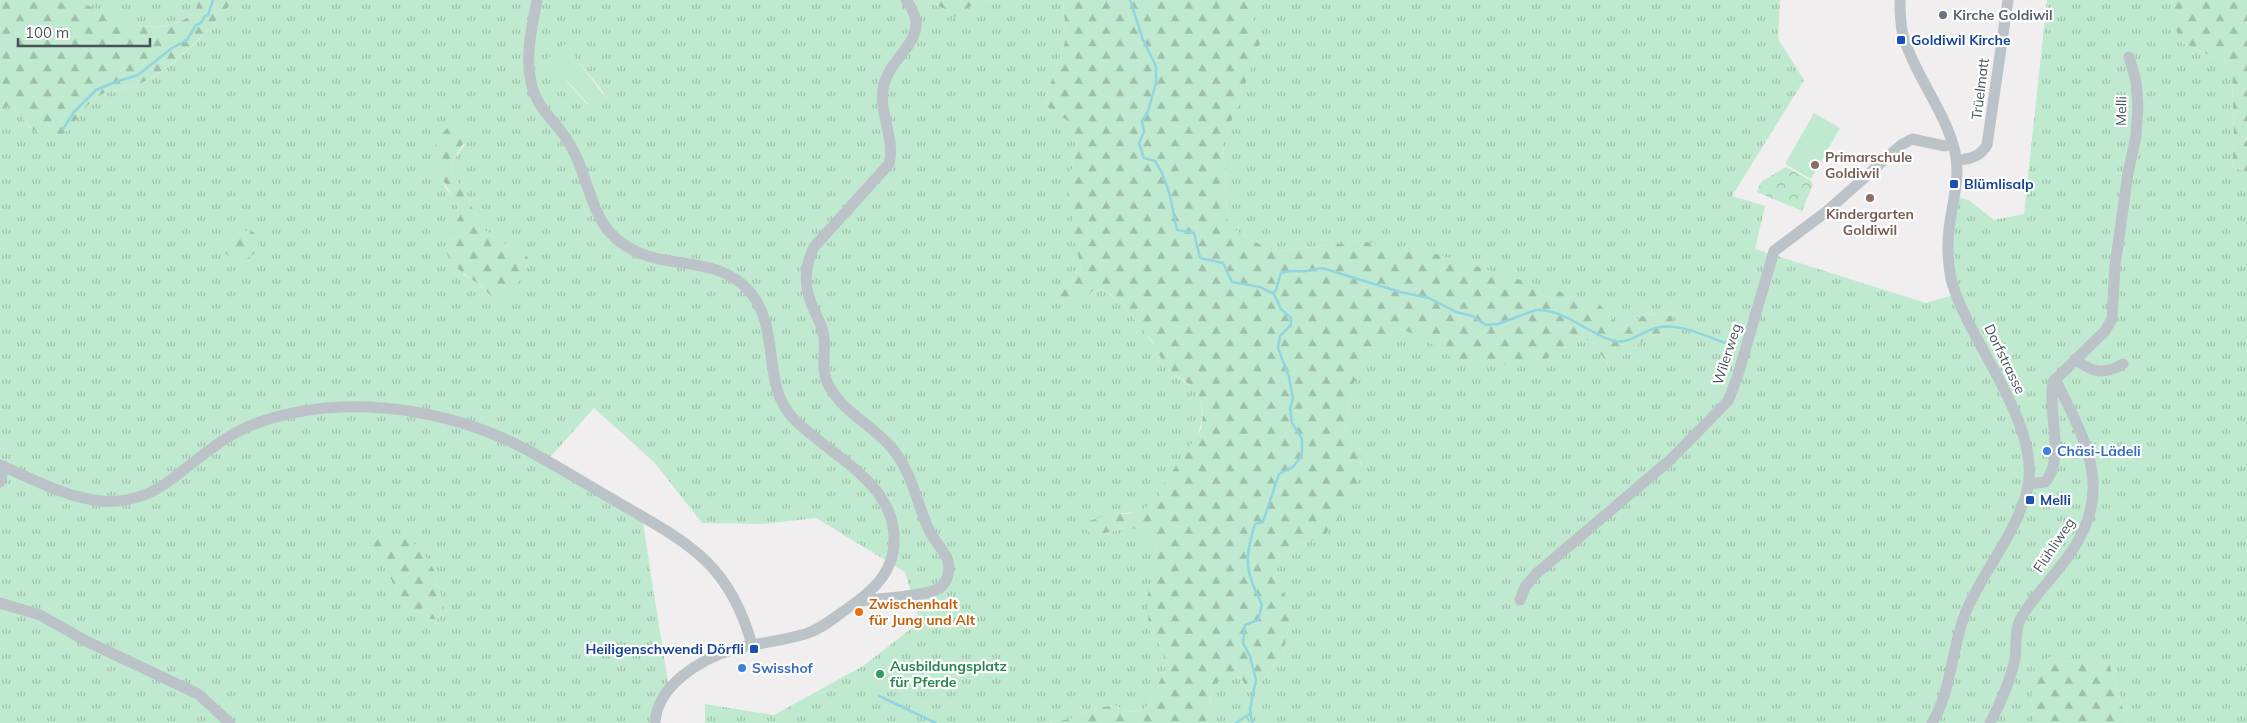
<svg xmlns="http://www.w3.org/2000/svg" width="2247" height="723" viewBox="0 0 2247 723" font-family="Mulish,sans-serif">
<defs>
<pattern id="grass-tufts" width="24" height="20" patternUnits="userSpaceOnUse" patternTransform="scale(1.25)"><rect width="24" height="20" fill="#c0eacf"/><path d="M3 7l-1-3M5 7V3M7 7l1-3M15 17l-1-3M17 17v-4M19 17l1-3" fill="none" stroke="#9ec0ab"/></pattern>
<pattern id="forest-firs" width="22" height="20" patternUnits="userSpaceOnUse" patternTransform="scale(1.25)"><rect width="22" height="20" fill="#c0eacf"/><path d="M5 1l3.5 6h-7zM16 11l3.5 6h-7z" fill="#9ec0ab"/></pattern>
<pattern id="park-crowns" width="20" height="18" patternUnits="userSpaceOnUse" patternTransform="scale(1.25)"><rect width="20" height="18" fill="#c0eacf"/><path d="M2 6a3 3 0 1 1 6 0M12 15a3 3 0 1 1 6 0" fill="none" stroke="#9ec0ab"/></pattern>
</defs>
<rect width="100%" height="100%" fill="#f0eeee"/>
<path fill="url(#grass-tufts)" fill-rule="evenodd" d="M68,0h130c-1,10 -4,13 -12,18 -38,24 -81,-7 -118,-18z
M234,0h690l23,10 7,6 17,-10 21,-6h70l5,36 -22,64 5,11 17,9 8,17 1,15 -5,20 10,96 -2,8 -21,14 34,1 10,-2c20,12 36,33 49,52 8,10 12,22 21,31 10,10 25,15 29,30 8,30 -20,57 -36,80 -3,5 -4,13 -7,18 -12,12 -32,14 -47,14l-9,20 27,-7 9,3 17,14 3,9 -3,17 -6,59 12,18 5,20 -17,38 -10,7 -12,-1 -13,-6 -21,4 -24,10 -21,4h-343v-19l69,11 89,-49 57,-44 -15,-50 -89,-54 -54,6 -60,-1 -48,-61 -60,-54 -47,53 95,56 27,172 -14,34h-655v-612l10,-6 4,1 15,21 15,8c6,-2 23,-5 28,-10 8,-10 14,-21 25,-28 12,-8 27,-7 40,-12 36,-15 73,-55 97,-85zM564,44l37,45 5,9 -19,6 -20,-22zM465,144l-12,17 -1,11 33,58 27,19 11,4 -31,45 -15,-16 -13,-7 -17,-35 13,-25 -3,-13 -12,-15 -11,-36zM434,570l10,37 -35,7 -15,-30zM879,660h4l7,23 -9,4 -11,-23z
M1246,0h534l-2,39 26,41 -72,116 33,10 -10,43 171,54 30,-9 -5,-15 4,-83 15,5 24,19 30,-6 23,-214h129l5,42 51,24 2,75 -2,26 15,5v551h-120l-18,-60 -78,34 4,26h-829c1,-5 3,-10 4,-16 1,-4 0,-7 1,-11 7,-22 26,-33 36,-6l6,2 29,-36 8,-33v-16l-15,-30v-13l5,-11 12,-8 16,-3 48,-54 5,-23 -3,-17 -12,-12 -1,-14 9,-41 34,-45 9,-7 11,2 20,8 15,12 88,14 47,-24 13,-1 18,26 38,-28 24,-8 2,-14 -26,-2 -27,16 -11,-16 -249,-73 -87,11 -45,-26 -5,-83 38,-102z"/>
<path fill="url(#forest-firs)" d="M0,0c20,0 51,0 70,0 38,8 73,42 113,20 9,-5 14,-9 15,-20h36c-24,30 -61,69 -97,85 -13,5 -28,4 -40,12 -13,8 -28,38 -39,39 -24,3 -32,-14 -44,-30l-4,-1 -10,6z
M924,0h68l-21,6 -17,11 -7,-7z
M1062,0h184l15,41 -38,102 5,83 45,26 87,-11 76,13 161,49 12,11 11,16 27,-16 26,2 -1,14 -25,8 -38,28 -18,-26c-26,1 -39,20 -60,25 -9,2 -69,-2 -76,-6 -22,-12 -31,-25 -58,-30l-9,7 -34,46 -9,40 1,14 12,12 3,18 -5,22 -19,33 -14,15 -15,6 -16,3 -12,8 -5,11v13l15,29v17l-8,33 -29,36 -6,-2c-9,-27 -29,-16 -36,6 -1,4 0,7 -1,11 -1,6 -3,11 -4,16h-158l21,-4 24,-10 21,-4 13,6 12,1 10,-7 17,-38 -5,-20 -12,-18 -2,-31 11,-45 -3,-9 -17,-14 -9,-3 -28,7 -11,-1 -5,-5 1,-6 25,-8h17l17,-6 13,-9 5,-14 38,-56 2,-14 -2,-14 -4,-8 -11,-11 -13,-9 -10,-11 -11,-21 -27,-33 -12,-12 -11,-7 -10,2 -7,9c-12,3 -24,7 -31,-5l4,-5 21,-14 2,-8 -7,-31 -4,-41 1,-24 5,-20 -1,-15 -8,-17 -17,-9 -5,-11 22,-64z
M2176,0h71v172l-15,-5 2,-26 -2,-75 -51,-24 -8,-20z
M450,126l7,1 10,10 -14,24 -1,11 33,58 27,19 11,4 7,7 -7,17 -22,24h-5c-7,-6 -12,-14 -20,-19 -14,-10 -35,-21 -29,-42 3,-9 9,-17 13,-25 -8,-33 -48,-57 -10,-89z
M242,230l12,2 6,16c-11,13 -25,16 -37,3 0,-14 7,-17 19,-21z
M393,535l16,4 13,12 12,19 10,37 -5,12h-15l-15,-5 -15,-30 -22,-37 7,-9z
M2049,657l60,6 18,60h-92l-4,-26 4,-32z"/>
<path fill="url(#park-crowns)" d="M1786,167l24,13 3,5 -11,26 -45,-19 4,-10z"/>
<path fill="#c0eacf" d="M565,44l41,54 -18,6 -41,-45z
M1814,113l26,15 -29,51 -26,-15z
M866 674a14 14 0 1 1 28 0a14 14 0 1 1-28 0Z"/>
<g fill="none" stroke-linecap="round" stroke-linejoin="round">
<path stroke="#91d5e3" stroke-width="2.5" d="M1130,0l13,40 13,26v17l-8,28 -6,10 2,11 -5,11 5,15 11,3c14,20 17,46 22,69l17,3 6,25 23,5 9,19 28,5 14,7 7,15 10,9v7l-11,11 -2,12 11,29 4,22 -3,9 2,15 10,16v16l-9,12 -14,7 -16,48 -8,2c-12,38 -9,47 7,81l-4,15 -13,5 -2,18 7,13 6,24 -6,29 2,14
M63,129l10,-16 23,-23 19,-8 23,-7 34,-27 15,-8 9,-15 5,-2 4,-7 3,-1 5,-15
M1273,293l3,-3 5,-17c9,-4 15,-1 25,-2 5,0 10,-3 16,-3l78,24 29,6 27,14 16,4 14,9 12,-1 38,-14c29,-1 52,24 78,31 16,4 31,-13 47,-14 22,-3 49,11 70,18
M879,696l57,27
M1236,723l15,-10"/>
<path stroke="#bbc3c9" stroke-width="11" d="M537,0c-5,26 -12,56 -6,82 5,28 29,42 41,66 21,38 17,81 63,103 38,18 84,5 115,41 31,36 11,93 43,126 34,36 99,62 101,118 2,38 -25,58 -53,77 -11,8 -22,17 -36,21 -23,7 -47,9 -71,15 -33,10 -77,36 -79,74
M1900,0c0,12 0,23 3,35 12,41 42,75 52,117 6,25 -3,51 -6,77 -2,16 -1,34 2,50 16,62 93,147 76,212 -11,42 -42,78 -60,118 -16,37 -14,79 -35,114
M1957,160c13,-1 23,-3 30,-15l21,-145
M2075,359c18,14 28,16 48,5
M0,465c59,25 112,60 172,14 29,-22 53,-45 88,-57 78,-27 170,-16 245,17 37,17 72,40 107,60 72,42 117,61 140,146
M0,482l4,-16
M2029,484l16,-2c21,-23 2,-72 8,-100l52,-51 7,-12 3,-53 13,-93 8,-37 2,-30 -2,-25 -7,-24
M1520,600l5,-13 11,-13 134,-114 58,-59 9,-23 37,-127 52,-39 75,-67 11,-6 33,7 7,-3
M861,601c17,-3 71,-4 81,-15 6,-6 8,-16 6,-25 -3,-10 -13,-19 -18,-29 -14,-29 -17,-60 -39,-85 -19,-22 -48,-35 -62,-61 -9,-16 -3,-32 -5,-49 -1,-9 -5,-17 -9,-25 -11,-22 -12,-42 -1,-65l75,-83c7,-25 -12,-53 -5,-80 9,-33 51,-46 22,-84
M0,603l40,12 48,27 110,52 32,29
M1990,723c11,-21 20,-41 25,-64 2,-13 -1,-29 6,-41 13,-23 35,-43 50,-66 44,-62 14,-113 -16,-173"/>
</g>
<circle fill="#6b7280" stroke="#fff" stroke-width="2" cx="1943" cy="15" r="5"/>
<g fill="#1a4fb4" stroke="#fff" stroke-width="2">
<rect x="1896" y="35" width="10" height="10" rx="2.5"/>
<rect x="1949" y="179" width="10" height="10" rx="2.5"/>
<rect x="2025" y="495" width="10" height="10" rx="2.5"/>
<rect x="749" y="644" width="10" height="10" rx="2.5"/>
</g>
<g fill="#8d6e63" stroke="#fff" stroke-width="2">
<circle cx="1815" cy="165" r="5"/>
<circle cx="1870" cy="198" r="5"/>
</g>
<g fill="#3f7fe0" stroke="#fff" stroke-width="2">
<circle cx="2047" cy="451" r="5"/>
<circle cx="742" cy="668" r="5"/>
</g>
<circle fill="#e8710a" stroke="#fff" stroke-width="2" cx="859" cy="612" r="5"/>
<circle fill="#2e9e5b" stroke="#fff" stroke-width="2" cx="880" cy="674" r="5"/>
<g text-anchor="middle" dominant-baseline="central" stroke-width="4.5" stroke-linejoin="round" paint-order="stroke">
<g font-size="14" font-weight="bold" fill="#5b616d" stroke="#fff" text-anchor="start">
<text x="1953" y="15">Kirche Goldiwil</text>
</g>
<g font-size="14" font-weight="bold" fill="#164399" stroke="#fff" text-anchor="start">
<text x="1911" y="40">Goldiwil Kirche</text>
<text x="1964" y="184">Blümlisalp</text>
<text x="2040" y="500">Melli</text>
<text x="744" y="649" text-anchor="end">Heiligenschwendi Dörfli</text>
</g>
<g font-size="14" fill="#485259" stroke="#fff">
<text transform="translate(1980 89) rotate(-83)">Trüelmatt</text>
<text transform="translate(2121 111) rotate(-89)">Melli</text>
<text transform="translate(1727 354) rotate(-72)">Wilerweg</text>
<text transform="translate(2005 359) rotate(64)">Dorfstrasse</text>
<text transform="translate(2054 545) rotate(-56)">Flühliweg</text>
</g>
<g font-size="14" font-weight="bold" fill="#785e54" stroke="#fff" text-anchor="start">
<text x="1825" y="157">Primarschule<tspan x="1825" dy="16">Goldiwil</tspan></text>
<text x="1870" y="214" text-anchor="middle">Kindergarten<tspan x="1870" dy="16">Goldiwil</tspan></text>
</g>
<g font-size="14" font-weight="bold" fill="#366cbe" stroke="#fff" text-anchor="start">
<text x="2057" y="451">Chäsi-Lädeli</text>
<text x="752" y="668">Swisshof</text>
</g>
<g font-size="14" font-weight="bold" fill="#c56008" stroke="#fff" text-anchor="start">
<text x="869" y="604">Zwischenhalt<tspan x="869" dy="16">für Jung und Alt</tspan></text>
</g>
<g font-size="14" font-weight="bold" fill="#27864d" stroke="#fff" text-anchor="start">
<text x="890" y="666">Ausbildungsplatz<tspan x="890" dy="16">für Pferde</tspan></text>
</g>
</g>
<path d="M18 38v8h132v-8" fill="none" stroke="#485259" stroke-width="2.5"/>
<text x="25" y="38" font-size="15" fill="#485259" stroke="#ffffff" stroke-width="4" paint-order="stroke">100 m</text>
</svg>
